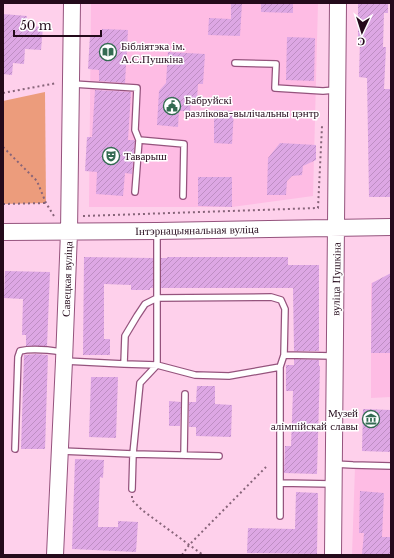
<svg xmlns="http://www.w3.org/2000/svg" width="394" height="558" viewBox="0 0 394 558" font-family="'Libre Baskerville',serif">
<defs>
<pattern id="building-hatch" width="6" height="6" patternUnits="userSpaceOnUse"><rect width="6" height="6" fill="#dda7e4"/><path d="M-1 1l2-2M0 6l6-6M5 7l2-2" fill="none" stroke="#be8ec3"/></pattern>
</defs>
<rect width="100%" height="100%" fill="#fed0eb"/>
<path fill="#febce4" d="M91,3h227l-5,193 -81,11h-143z
M391,274v123l-20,1v-115l5,-1z
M355,467h36v88h-39z"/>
<path fill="#ec9c7c" d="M45,92l1,111 -43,1v-103z"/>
<path fill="url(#building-hatch)" d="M231,3h11l-2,33 -32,-1 1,-17 22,1z
M261,3h32v10l-32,-1z
M358,3h30v10h-4l-1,34h3l-2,42h7v108h-22l-2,-119 -8,-1 1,-37h-2z
M3,14l24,2 -1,10 17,1 -2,23 -16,-1 -1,15 -11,-1 -1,12 -9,-1z
M102,29l26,1 -3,53 -26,-2v-11l-11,-1 2,-34h12z
M287,37l28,1 -1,43 -28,-1z
M168,52l37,2 -2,30h-5l-1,15h-6l-1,12h-11l-1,16 -21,-2 2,-34 7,-8z
M95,90l36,2 -3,48h6l1,1 -3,33 -7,-1 -2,23 -27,-2 1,-22 -12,-1 2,-34h5z
M214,110l20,1 -2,33 -18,-1z
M280,143l36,2v15l-13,6 -1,9 -10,1 -5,5 -1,14h-19l1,-37z
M198,177h34v30l-34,-1z
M84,257l69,1v30h-3v2h-19v-5l-27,-1v55h6v16h-27z
M167,257h121v8h31v86h-25l-1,-63h-132v-30h6z
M5,271l45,1 -3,74h-21v-11h-4l1,-36 -19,-1z
M391,273v80h-20l1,-70z
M36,354l12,1 -3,94h-24l3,-94z
M294,359l25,1v6h1l-3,108 -33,-1 1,-27h6l2,-55h-7v-26h8z
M91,377h27l-2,61 -27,-1z
M197,386h18v18l17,1 -1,32 -35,-1v-9h-7v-25h7z
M169,401l12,1 -1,24h-11z
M363,409l28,1v42l-29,-1z
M75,459l29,1 -1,18 -3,-1 -2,50h20v-6l20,1 -2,30 -64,-3z
M360,491l24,2 -2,44h9v18l-29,-1 2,-21h-5z
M296,492l22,1 -1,61 -70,-1 1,-25 47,1z"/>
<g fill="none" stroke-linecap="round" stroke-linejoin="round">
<g stroke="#95537d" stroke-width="8">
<path id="lane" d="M235,63l41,1 -1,24 48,3 12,-1
M73,84l64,4 -2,42 4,10 -4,52
M139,140l45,4 -1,52
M65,361l59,3 1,-28 12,-20 8,-12 12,-6 114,-1 10,3 4,9 -1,46 49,1
M124,364l33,1 38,10 34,1 51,-9 4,-12
M15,449l3,-92 2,-6c13,-3 29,-1 42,1
M61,451l72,3 86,2
M184,455l1,-61
M334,464l19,1 38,1
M280,483l52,1
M132,489l1,-35 7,-71 17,-18v-134
M280,516v-149"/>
</g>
<g stroke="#95537d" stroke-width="18">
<path id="secondary" d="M3,232l154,-1 234,-4
M55,555l9,-194 5,-129 3,-229
M333,555l5,-552"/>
</g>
<path stroke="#876479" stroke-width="2" stroke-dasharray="2 3" stroke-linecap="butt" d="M3,93l54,-10
M3,147l34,34 9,22 8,13
M3,204l43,-1
M83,216l235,-8 4,-82
M132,496v4l10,10 61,45
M69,555h9
M182,555l7,-10 77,-78"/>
<use href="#lane" stroke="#fff" stroke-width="5.5"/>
<use href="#secondary" stroke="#fff" stroke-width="16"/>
</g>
<defs>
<g id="library-ring" transform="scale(0.9)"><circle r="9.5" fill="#fff" stroke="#346b52" stroke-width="1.5"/><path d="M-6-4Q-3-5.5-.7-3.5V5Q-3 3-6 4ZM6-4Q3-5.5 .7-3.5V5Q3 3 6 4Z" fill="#346b52"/></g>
<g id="civic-ring" transform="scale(0.9)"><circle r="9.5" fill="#fff" stroke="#346b52" stroke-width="1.5"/><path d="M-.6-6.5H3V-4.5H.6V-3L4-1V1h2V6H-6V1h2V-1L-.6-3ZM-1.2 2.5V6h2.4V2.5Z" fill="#346b52"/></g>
<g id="theatre-ring" transform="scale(0.9)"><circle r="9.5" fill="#fff" stroke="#346b52" stroke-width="1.5"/><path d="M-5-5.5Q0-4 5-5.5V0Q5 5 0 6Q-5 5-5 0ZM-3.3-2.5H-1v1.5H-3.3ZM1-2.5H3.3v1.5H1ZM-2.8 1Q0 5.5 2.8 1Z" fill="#346b52"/></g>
<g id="museum-ring" transform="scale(0.9)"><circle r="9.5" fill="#fff" stroke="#346b52" stroke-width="1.5"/><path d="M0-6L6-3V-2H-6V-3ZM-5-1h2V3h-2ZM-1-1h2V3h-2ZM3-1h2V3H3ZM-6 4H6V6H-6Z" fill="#346b52"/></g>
</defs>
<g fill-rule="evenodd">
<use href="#library-ring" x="108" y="52"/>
<use href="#civic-ring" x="172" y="106"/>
<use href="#theatre-ring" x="111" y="156"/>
<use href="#museum-ring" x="371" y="419"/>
</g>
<g text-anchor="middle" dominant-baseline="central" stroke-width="3" stroke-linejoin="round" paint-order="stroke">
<g font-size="11" fill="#240a1b" stroke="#fff" text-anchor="start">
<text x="121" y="46">Бібліятэка ім.<tspan x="121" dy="13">А.С.Пушкіна</tspan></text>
<text x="185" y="100">Бабруйскі<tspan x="185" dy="13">разлікова-вылічальны цэнтр</tspan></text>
<text x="124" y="156">Таварыш</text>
<text x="358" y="413" text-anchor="end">Музей<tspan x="358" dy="13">алімпійскай славы</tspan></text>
</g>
<g font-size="11" fill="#240a1b" stroke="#fff">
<text transform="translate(197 230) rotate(-1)">Інтэрнацыянальная вуліца</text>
<text transform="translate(67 279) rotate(-88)">Савецкая вуліца</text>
<text transform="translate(336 279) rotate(-89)">вуліца Пушкіна</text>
</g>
</g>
<rect width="394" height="558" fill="none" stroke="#240a1b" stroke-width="8"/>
<g transform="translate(362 32) rotate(184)" stroke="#ffffff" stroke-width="3" paint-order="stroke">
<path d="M0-3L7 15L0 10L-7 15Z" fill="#240a1b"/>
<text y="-6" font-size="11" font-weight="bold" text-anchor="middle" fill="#240a1b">С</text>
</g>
<path d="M14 30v6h87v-6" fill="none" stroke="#240a1b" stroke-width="2"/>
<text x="20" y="30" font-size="12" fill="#240a1b" stroke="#ffffff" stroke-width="3" paint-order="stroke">50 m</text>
</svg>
